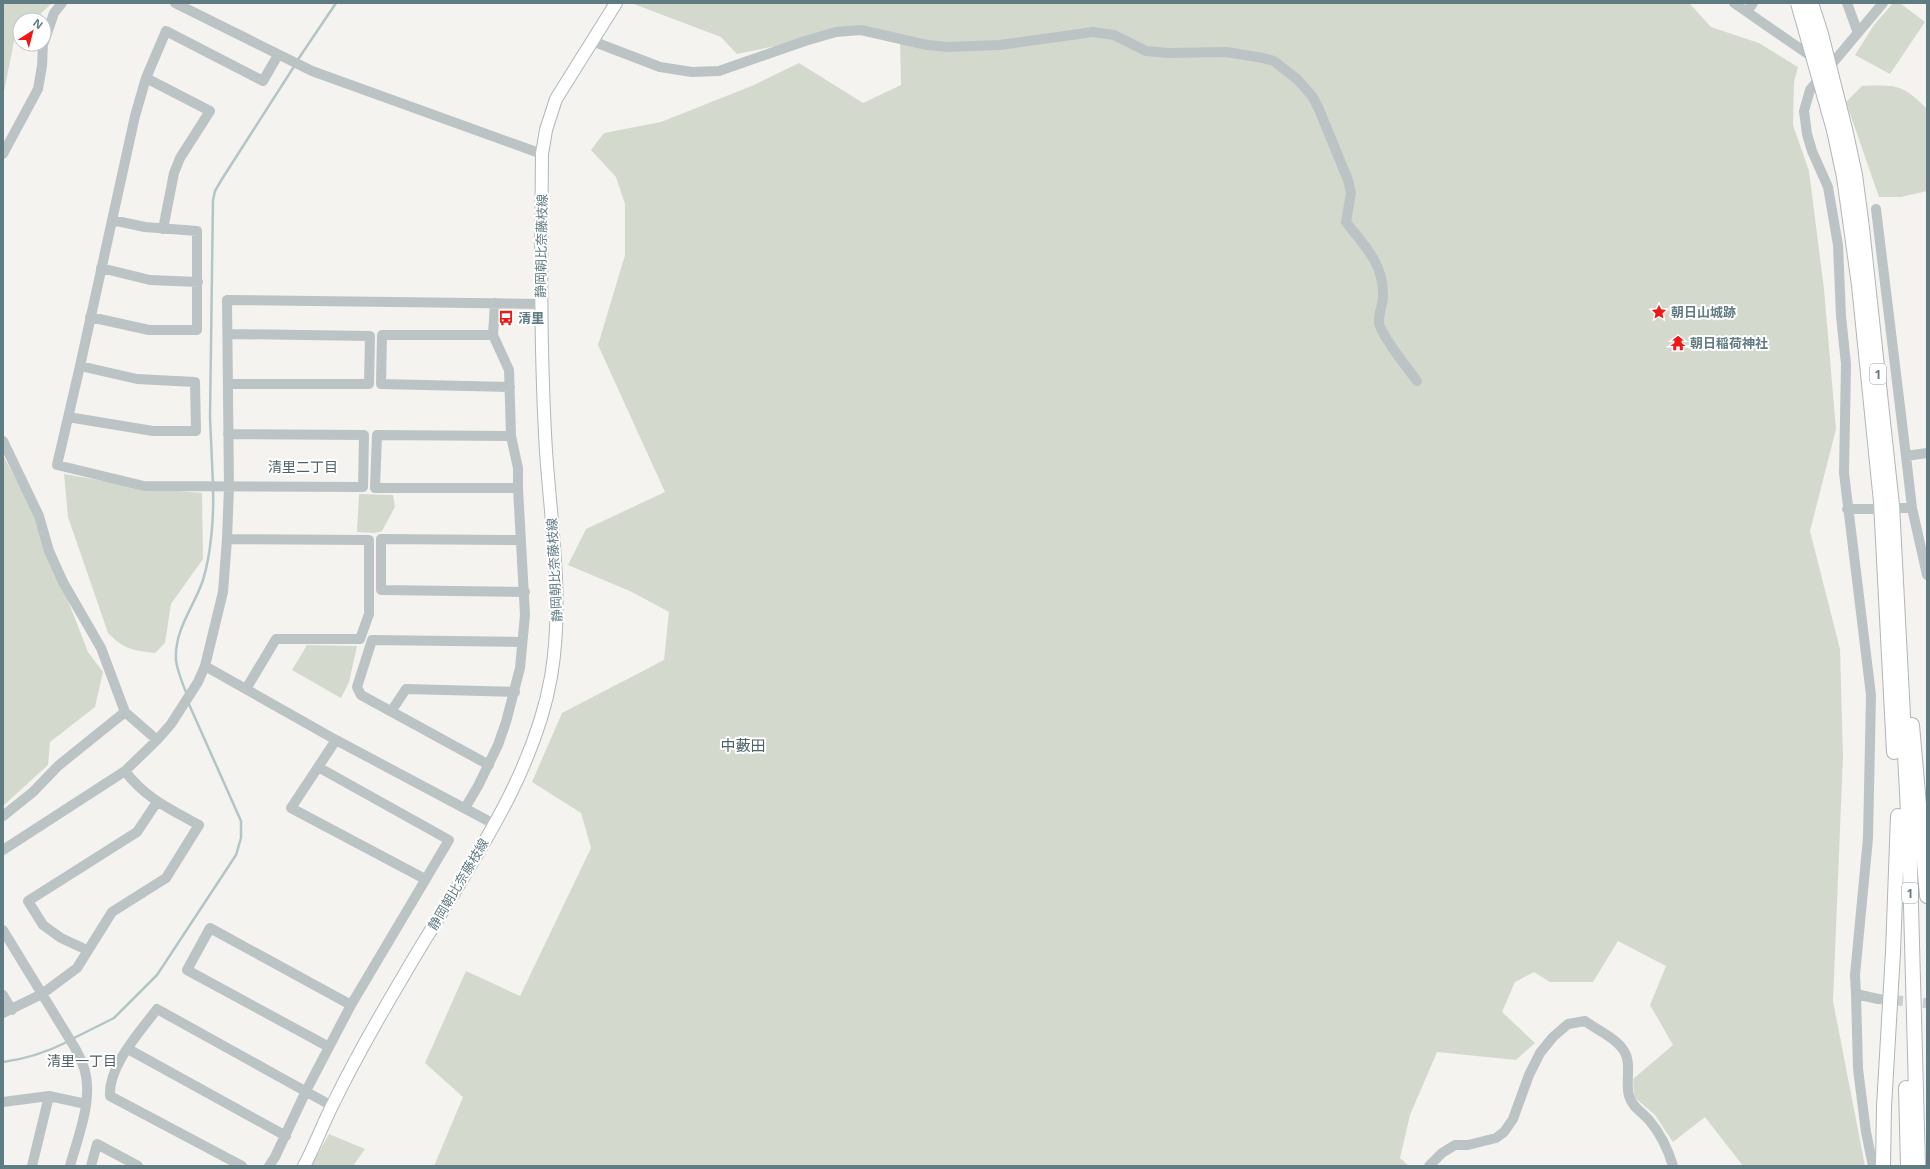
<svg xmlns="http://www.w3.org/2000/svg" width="1930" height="1169" viewBox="0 0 1930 1169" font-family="'Noto Sans','Noto Sans JP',sans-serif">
<rect width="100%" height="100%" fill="#f4f3ef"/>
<path fill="#d4d9ce" d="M3,3h49l-18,17h-14v12l-5,5 -12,59z
M631,3h1058l22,24 48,16 39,24 -4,15 -1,43 16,46 15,118 12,140 -26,102 30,118 3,107 -10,245 32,165h-122l-38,-49 -32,25 -18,-27 -21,-18 -1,-18 40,-34 -23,-40 16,-39 -48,-25 -25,41h-43l-16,-10 -19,10 -13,30 33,31 -19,17 -79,-8 -27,63 -10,43 9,8h-975l29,-69 -38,-34 41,-92 54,25 71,-148 -10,-35 -49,-31 30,-69 102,-53 5,-48 -37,-20 -64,-27 18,-36 79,-37 -67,-147 27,-90v-51l-9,-27 -25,-27 13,-17 57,-11 93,-37 45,-22 64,40 38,-18 -1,-46 -36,-9 -49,8 -78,16 -16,-17z
M1893,3h7l25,19 -35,52 -35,-19 19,-30z
M1862,86c35,-1 40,-2 65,23v82l-26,6h-22l-33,-95z
M3,455l31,58 54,139 15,20 -8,35 -45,35 -2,23 -45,41z
M64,474l79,14 59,5 1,66 -32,45 -6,39 -10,10c-23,-3 -30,-3 -47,-20l-40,-116z
M359,494l34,1 2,12 -13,24 -7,2 -18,-1z
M307,645l50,1 -8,36 -8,16 -49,-28z
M329,1134l36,15 -12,17h-42z"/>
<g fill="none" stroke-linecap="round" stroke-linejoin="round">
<path stroke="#b3c5c6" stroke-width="2.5" d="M297,61l39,-58
M213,485l-3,-68 3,-217 2,-9 7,-12 73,-114
M187,695c-4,-11 -10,-24 -11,-35 -2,-30 18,-53 27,-80 8,-26 11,-63 10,-90
M72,1039l42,-21 43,-43 79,-120 5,-17v-17l-53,-119
M3,1062c23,-3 44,-10 64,-20"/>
<path stroke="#c8cfce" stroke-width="10" stroke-dasharray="10 5" stroke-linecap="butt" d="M1878,999l49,4"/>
<g stroke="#afb7b9" stroke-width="14">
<path id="major" d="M304,1166c11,-20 19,-43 30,-64 21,-43 45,-85 70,-127 54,-94 128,-190 147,-298 13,-76 0,-151 -5,-226 -6,-99 -5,-198 -4,-297l4,-24 10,-31 60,-96"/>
</g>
<g stroke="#afb6b7" stroke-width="16">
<path id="highway" d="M1845,129l10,46 7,53 30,277 17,326 9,335
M1834,130l10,47 15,108 22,217 13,250
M1912,725l15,171
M1906,1088l2,78
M1883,1166l1,-59 9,-155 5,-136"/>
</g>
<path stroke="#bcc3c5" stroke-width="10" d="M175,3l137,68 230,83
M1734,3l81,56
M1847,3l11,30
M1747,12l6,-9
M592,41l68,26 32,5 27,-1 86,-30 31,-9 25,-2 66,15 21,2 52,-2 93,-13 21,3 32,16 23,2 57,-1 37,6 11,3 24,19 14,16 6,11 30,73 3,13 -5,29c17,22 37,41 37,71 1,10 -5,20 -4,30 1,10 31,49 38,58
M44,42l10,-29 8,-10
M146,78l64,33 -30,47 -6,15 -11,56
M3,154l35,-65 4,-23 1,-22
M1876,209l30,247
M101,268l49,12 48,2
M90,317l59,13h48v-99l-52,-4 -33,-7
M228,334l142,2 -1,48h-141
M493,335h-111l-1,49 129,3
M68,417l85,14h43l-1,-49 -58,-3 -57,-13
M228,434l136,1 -1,52 -219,-1 -87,-21 23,-99 55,-250 11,-38 20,-47 97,50 15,-26
M511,436l-134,-1 -2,53h143
M3,441l36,75 10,35 14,31 38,66 24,64 32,28
M1927,453l-21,3 6,52 15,67
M1898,508h14
M1847,509h28
M227,539l142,1v74l-9,25h-84l-30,50
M521,540l-140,-1v51l144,2
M205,666l131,74 158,84
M392,710l14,-21 109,3
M336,740l-45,68 134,71
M489,765l-128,-70 -4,-8 15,-47 150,2
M465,808l13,-22 20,-41 8,-23 14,-54 5,-53 -7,-127v-20l-7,-32 -2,-66 -16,-35 2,-32
M3,816l30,-24 25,-26 67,-54
M3,850l122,-79 32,-31 14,-16 27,-42 7,-16 18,-74 4,-53 2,-52 -2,-187 314,4
M3,930l72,118c3,6 7,13 9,20 10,31 -6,68 -14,98
M87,950l-26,-12 -18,-13 -15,-24 109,-69 20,-30
M1856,994l2,75 8,63 7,34
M3,995l9,15
M1878,999l-22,-5 -1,-19 13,-137 3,-143 -27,-222 2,-109 -5,-48 -3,-71 -10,-58 -16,-36 -5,-17 -3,-23 6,-21 73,-87
M3,1013l39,-19 35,-26 35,-56 54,-34 33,-53c-29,-16 -54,-27 -74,-54
M329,1047l-142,-77 23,-42 141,77
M128,1049l158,87
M3,1102l46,-6 37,8
M32,1166l17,-70
M91,1166l6,-22 41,22
M242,1166l-132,-70c-2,-30 30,-64 47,-87l175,97
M269,1166l6,-9 31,-66 45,-86 98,-165 -131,-73
M1429,1166l13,-13 13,-8h13l28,-7 8,-6 9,-13 16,-44 11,-22 13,-16 15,-13 17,-3c12,9 31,17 39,30 8,12 1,31 5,45 3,11 13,16 20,24 11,13 19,29 24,46"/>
<use href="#major" stroke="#fff" stroke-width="12"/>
<use href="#highway" stroke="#fff" stroke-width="14"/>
<g stroke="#afb6b7" stroke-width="16" stroke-linecap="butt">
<path id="highway-bridge" d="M1798,3l36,127
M1811,3l10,31 24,95"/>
</g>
<use href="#highway-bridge" stroke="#fff" stroke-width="14"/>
</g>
<defs>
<g id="sight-bare" transform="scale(1.2)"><path d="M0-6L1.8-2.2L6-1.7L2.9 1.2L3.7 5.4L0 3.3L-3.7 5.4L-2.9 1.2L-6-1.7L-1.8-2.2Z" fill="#ef1815" stroke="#fff" stroke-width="2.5" paint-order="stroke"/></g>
<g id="bus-bare" transform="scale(1.2)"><path d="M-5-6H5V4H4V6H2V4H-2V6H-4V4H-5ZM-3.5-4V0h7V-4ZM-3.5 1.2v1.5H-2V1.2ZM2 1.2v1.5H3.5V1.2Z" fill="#ef1815" stroke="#fff" stroke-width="2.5" paint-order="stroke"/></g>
<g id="temple-bare" transform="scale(1.2)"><path d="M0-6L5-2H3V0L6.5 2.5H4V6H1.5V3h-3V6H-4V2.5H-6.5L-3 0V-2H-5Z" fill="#ef1815" stroke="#fff" stroke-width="2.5" paint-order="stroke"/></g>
</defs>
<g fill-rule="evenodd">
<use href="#sight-bare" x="1659" y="312"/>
<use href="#bus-bare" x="506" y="318"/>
<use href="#temple-bare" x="1678" y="343"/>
</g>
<g text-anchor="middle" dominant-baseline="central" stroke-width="4" stroke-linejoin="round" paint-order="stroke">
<g fill="#fff" stroke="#90a3a8" stroke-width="1">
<rect x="1870" y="364" width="16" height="20" rx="3"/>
<rect x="1902" y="883" width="16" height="20" rx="3"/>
</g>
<g font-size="12" font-weight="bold" fill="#617b82">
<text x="1878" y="374">1</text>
<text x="1910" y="893">1</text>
</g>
<g font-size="13" fill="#617b82" stroke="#fff">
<text transform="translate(541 246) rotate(-89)">静岡朝比奈藤枝線</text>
<text transform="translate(554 570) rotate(-93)">静岡朝比奈藤枝線</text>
<text transform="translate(458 884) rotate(-59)">静岡朝比奈藤枝線</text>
</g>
<g font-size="13" font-weight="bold" fill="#617b82" stroke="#fff" text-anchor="start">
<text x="1671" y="312">朝日山城跡</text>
<text x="518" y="318">清里</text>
<text x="1690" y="343">朝日稲荷神社</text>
</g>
<g font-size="14" fill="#4f6267" stroke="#fff">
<text x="303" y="466">清里二丁目</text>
<text x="82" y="1060">清里一丁目</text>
</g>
<g font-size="15" fill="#4f6267" stroke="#fff">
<text x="743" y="745">中藪田</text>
</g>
</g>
<rect width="1930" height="1169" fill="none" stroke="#617b82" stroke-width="8"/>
<g transform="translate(32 32) rotate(36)"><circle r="19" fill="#ffffff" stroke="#c0cacd"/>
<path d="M0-3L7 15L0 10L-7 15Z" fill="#ef1815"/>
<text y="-6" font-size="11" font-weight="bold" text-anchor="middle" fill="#617b82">N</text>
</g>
</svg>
